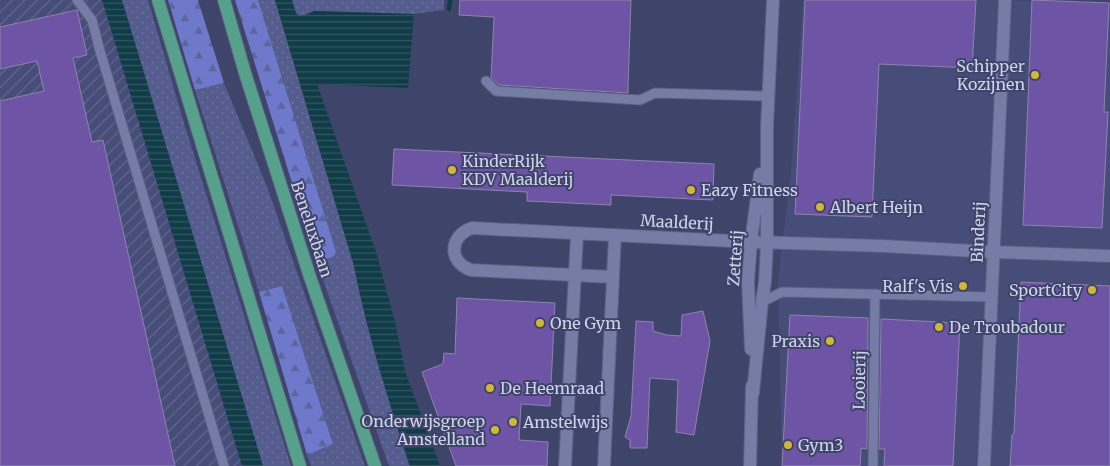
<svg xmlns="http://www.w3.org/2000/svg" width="1110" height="466" viewBox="0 0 1110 466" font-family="Merriweather,serif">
<defs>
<pattern id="industrial-furrows" width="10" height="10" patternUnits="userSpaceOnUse" patternTransform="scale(1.25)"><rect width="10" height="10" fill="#474d79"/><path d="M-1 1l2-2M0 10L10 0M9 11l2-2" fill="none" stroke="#60668c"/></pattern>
<pattern id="grass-dots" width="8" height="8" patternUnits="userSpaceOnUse" patternTransform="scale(1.25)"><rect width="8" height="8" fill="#555c8e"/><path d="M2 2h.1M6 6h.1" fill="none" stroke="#6c729e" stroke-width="1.8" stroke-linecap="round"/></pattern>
<pattern id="forest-firs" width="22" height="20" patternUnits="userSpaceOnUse" patternTransform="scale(1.25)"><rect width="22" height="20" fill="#6f79cb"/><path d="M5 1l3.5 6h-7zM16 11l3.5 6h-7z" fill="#5e659c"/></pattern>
<pattern id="water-rules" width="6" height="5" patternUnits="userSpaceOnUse" patternTransform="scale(1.25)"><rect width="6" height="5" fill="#103c47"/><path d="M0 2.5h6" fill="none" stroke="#325762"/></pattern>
</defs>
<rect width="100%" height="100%" fill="#3f446a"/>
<path fill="#474d79" d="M803,0h191l116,3v463h-328l-4,-186 13,-108z"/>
<path fill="url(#industrial-furrows)" d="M0,0h134l146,466h-280z"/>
<path fill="url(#grass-dots)" d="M122,0h26l36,123 107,343h-28z
M258,0h17l79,266c13,68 34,134 56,200h-21l-72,-203 20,-8z
M292,0h152v10l-30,4 -100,-3 -9,4 -6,1 -3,-3z
M224,83l42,101 99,282h-54l-4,-11 26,-11 -51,-158 -23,6 -64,-202z"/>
<path fill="url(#forest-firs)" d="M168,0h30l26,83 -29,7z
M235,0h23l79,255 -20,8z
M282,286l51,158 -26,11 -48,-163z"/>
<path fill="url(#water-rules)" d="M102,0h20l141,466h-21z
M275,0h17l4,13 3,3 6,-1 9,-4 100,3 -6,74 -91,-4 60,171 18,67 11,52 34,92h-30l-1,-2c-21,-66 -42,-131 -55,-198z"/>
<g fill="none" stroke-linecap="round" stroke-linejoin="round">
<path stroke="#103c47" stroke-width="4.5" d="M449,9l1,-9"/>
</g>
<path fill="#6e54a4" stroke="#8f83ae" d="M460,0h171l-3,86v7l-129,-8 -8,-7 3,-61 -35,-2z
M805,0h171l-4,68 -93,-4 -7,153 -77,-3z
M1032,0l77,3 -5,109h4l-6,116 -79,-3z
M77,10l10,45 -14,3 19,84 11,-2 72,326h-175v-365l44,-10 -7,-30 -37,8v-42z
M394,149l320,15 -1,36 -102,-5v10l-84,-4v-9l-135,-7z
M1021,282l89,4v180h-100l2,-31 2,-2z
M457,298l98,5 -5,103 -29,-2 -2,36 29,2 -1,24h-91l-34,-94 21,-8 1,-11 11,1z
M703,311l7,30 -16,94 -18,-3 2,-52 -28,-2 -3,70h-17v-8l-5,-3 6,-21 5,-95 17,1v9l14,4 14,1 1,-21z
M790,315l78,3 -1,131 -6,-1 -1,18h-78z
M881,319l79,4 -7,143h-69l1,-17h-6z"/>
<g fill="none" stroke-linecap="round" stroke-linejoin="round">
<g stroke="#5c607f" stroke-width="11">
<path id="lane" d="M77,0l15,20 8,31 124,415
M486,81l10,10 144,9 15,-7 113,3
M762,302l20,-10 209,5
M873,466l2,-172"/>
</g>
<g stroke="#5c607f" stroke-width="14">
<path id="street" d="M613,277l-142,-7c-23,-8 -22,-34 1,-42l279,14 132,4 110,6 117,4
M565,466l12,-232
M604,466l11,-231
M984,466l21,-466"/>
</g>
<g stroke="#5c607f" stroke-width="14">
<path id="secondary" d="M751,349l-3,-67 3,-40 9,-68
M753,393l9,-91 3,-20 2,-40v-116l6,-126
M750,466l2,-80"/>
</g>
<g stroke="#5c607f" stroke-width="14">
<path id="primary" d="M158,0l142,466
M224,0l21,73 65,204 65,189"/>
</g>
<use href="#lane" stroke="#757ca5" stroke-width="9"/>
<use href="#street" stroke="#757ca5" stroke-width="12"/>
<use href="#secondary" stroke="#757ca5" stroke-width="12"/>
<use href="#primary" stroke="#56a18c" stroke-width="12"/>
</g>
<g fill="#d1b736" stroke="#3f446a" stroke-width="2">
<circle cx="1035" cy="75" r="5"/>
<circle cx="452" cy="170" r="5"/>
<circle cx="691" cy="190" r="5"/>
<circle cx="820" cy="207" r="5"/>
<circle cx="963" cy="286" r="5"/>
<circle cx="1092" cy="290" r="5"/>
<circle cx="540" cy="323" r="5"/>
<circle cx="939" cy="327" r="5"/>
<circle cx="830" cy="341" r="5"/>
<circle cx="490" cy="388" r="5"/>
<circle cx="513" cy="422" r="5"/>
<circle cx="495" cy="430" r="5"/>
<circle cx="788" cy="445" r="5"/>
</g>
<g text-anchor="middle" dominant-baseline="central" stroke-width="4" stroke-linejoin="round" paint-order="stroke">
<g font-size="16" fill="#cfd3ea" stroke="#3f446a" text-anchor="start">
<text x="1025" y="66" text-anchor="end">Schipper<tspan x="1025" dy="18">Kozijnen</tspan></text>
<text x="462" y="161">KinderRijk<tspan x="462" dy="18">KDV Maalderij</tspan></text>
<text x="701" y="190">Eazy Fitness</text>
<text x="830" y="207">Albert Heijn</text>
<text x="953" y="286" text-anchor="end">Ralf's Vis</text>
<text x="1082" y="290" text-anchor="end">SportCity</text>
<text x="550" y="323">One Gym</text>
<text x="949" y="327">De Troubadour</text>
<text x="820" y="341" text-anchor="end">Praxis</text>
<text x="500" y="388">De Heemraad</text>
<text x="485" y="421" text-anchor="end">Onderwijsgroep<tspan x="485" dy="18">Amstelland</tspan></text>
<text x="523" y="422">Amstelwijs</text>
<text x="798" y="445">Gym3</text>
</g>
<g font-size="16" fill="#cfd3ea" stroke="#3f446a">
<text transform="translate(677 222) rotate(3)">Maalderij</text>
<text transform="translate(312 229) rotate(72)">Beneluxbaan</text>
<text transform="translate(978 232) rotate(-87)">Binderij</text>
<text transform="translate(735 258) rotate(-86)">Zetterij</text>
<text transform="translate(859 380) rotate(-89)">Looierij</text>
</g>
</g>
</svg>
